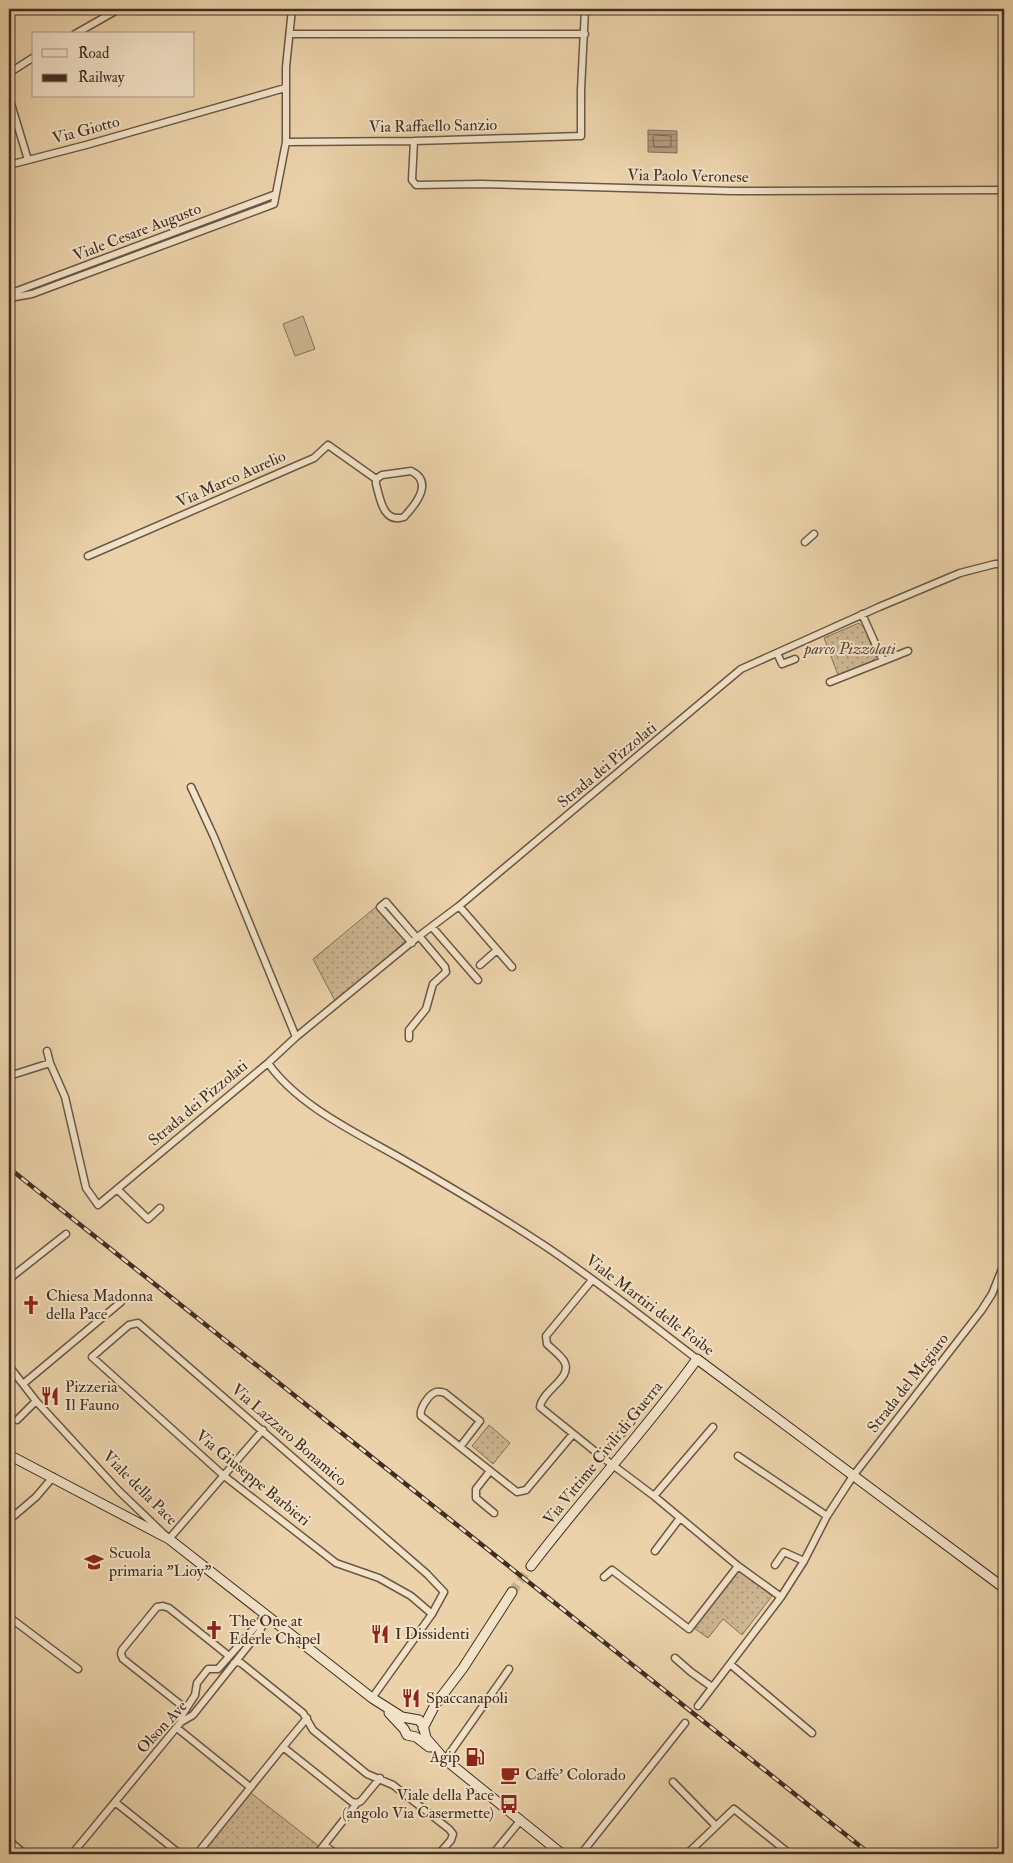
<svg xmlns="http://www.w3.org/2000/svg" width="1013" height="1863" viewBox="0 0 1013 1863" font-family="'IM FELL Double Pica',serif">
<defs>
<pattern id="grass-dots" width="8" height="8" patternUnits="userSpaceOnUse" patternTransform="scale(1.25)"><rect width="8" height="8" fill="#ceb693"/><path d="M2 2h.1M6 6h.1" fill="none" stroke="#a99478" stroke-width="1.8" stroke-linecap="round"/></pattern>
<pattern id="water-rules" width="6" height="5" patternUnits="userSpaceOnUse" patternTransform="scale(1.25)"><rect width="6" height="5" fill="#b19a7c"/><path d="M0 2.5h6" fill="none" stroke="#917e65"/></pattern>
</defs>
<rect width="100%" height="100%" fill="#ebd2aa"/>
<filter id="stains"><feTurbulence type="fractalNoise" baseFrequency=".004" numOctaves="4"/><feColorMatrix values="0 0 0 0 .2 0 0 0 0 .09 0 0 0 0 .02 0 0 0 .5 -.17"/></filter>
<radialGradient id="worn" r=".72"><stop offset=".6" stop-color="#630" stop-opacity="0"/><stop offset="1" stop-color="#630" stop-opacity=".3"/></radialGradient>
<path fill="url(#grass-dots)" stroke="#87725a" d="M859,623l6,6 11,28 -5,5 -33,13 -14,-37z
M376,907l30,34 -71,60 -22,-42z
M489,1425l21,18 -17,21 -21,-18z
M739,1571l33,25 -30,39 -19,-16 -15,19 -14,-10z
M251,1793l69,54 -5,7h-113z"/>
<path fill="#ceb693" stroke="#87725a" d="M303,316l12,33 -20,7 -12,-32z"/>
<path fill="url(#water-rules)" stroke="#846f58" d="M648,130l29,1v22l-29,-1z"/>
<g fill="none" stroke-linecap="round" stroke-linejoin="round">
<path stroke="#78644f" stroke-width="1" d="M655,135l16,1v11h-17l-1,-10z"/>
<path stroke="#c9b18f" stroke-width="9" stroke-dasharray="9 4.5" stroke-linecap="butt" d="M512,1592l19,-26"/>
<g stroke="#6b5744" stroke-width="9">
<path id="street" d="M75,34l44,-25
M290,34h295
M9,73l25,-16
M9,97l19,63
M414,141l-2,39 4,5 65,-1 251,7 272,-1
M286,142l128,-1 167,-5v-46l4,-81
M9,165l77,-20 199,-57
M9,294l267,-100
M9,296l6,1 17,-3 242,-90 12,-62v-75l6,-58
M411,471c23,11 5,33 -7,46 -21,7 -24,-19 -28,-33v-5l6,-4z
M805,542l9,-8
M88,556l226,-98 14,-13 48,34
M777,653l5,11 13,-5
M883,661l25,-10
M830,682l53,-21 -21,-47
M191,787l23,50 82,200
M459,906l53,61
M432,927l46,53
M412,943l-32,-36 6,-5 31,36
M480,965l17,-15
M409,1038v-8l17,-21 7,-25 13,-12 -1,-5 -26,-31
M47,1051l3,12 15,34 21,91 12,17 170,-142 28,-26 123,-101 40,-30 282,-237 138,-62 81,-34 35,-9h9
M268,1063c30,43 89,70 134,96 47,27 94,55 140,85 53,35 104,76 155,115
M9,1076l41,-13
M118,1190l30,29 12,-11
M9,1279l57,-45
M592,1280l-46,56 1,8c5,5 13,11 17,17 10,17 -22,29 -24,46l62,50 52,39 84,70 43,31
M9,1366l27,35 83,90 50,48 94,-109
M23,1384l98,-82
M17,1420l19,-19
M460,1447l20,-26 -35,-28c-3,-1 -5,-2 -9,-1 -7,2 -17,17 -15,24l96,76 9,-2 47,-56
M738,1456l89,60
M602,1457l29,-35
M490,1471l-14,18v9l18,15
M654,1496l59,-69
M9,1520l27,-23 17,-20
M655,1551l25,-33
M775,1565l9,-13 20,9
M604,1577l8,-7 77,59 49,-63
M9,1617l69,52
M675,1658l16,14 21,15
M234,1663l3,-1 4,1 62,50 10,17 54,44 26,11 56,44 4,5 -2,6 -12,14
M730,1664l82,69
M372,1698l60,-84 12,-22 -17,-18 -289,-251 -9,2 -37,32 131,118 113,88 43,15 32,18 21,18
M698,1706l83,-109 23,-36 23,-45 26,-40 128,-165 11,-17 12,-30
M186,1709l-63,-50 -2,-5 1,-4 35,-43 6,-1 6,2 60,48
M307,1718l-24,29 69,55 5,1 4,-2 19,-23
M181,1722l1,-7 13,-20 2,-12 11,-14h10l46,-52
M177,1728l73,59
M445,1760l64,-91
M673,1782l43,44
M115,1802l65,52
M9,1841l16,13
M324,1845l12,9
M72,1854l109,-132 12,-7 67,-84 7,-16
M197,1854l86,-107
M317,1854l40,-51
M493,1854l27,-33
M581,1854l104,-131
M687,1854l47,-45 56,45"/>
</g>
<g stroke="#402e22" stroke-width="11">
<path id="secondary" d="M9,1455l160,84 203,159 30,19 17,3 4,5 3,13 19,22
M531,1566c54,-71 114,-135 166,-207l307,229
M389,1713l15,16 3,6 9,2 13,10
M423,1728l12,-23 28,-37 49,-76
M442,1757l120,97"/>
</g>
<use href="#street" stroke="#f2e2c8" stroke-width="6"/>
<use href="#secondary" stroke="#f2e2c8" stroke-width="9"/>
<g stroke="#402e22" stroke-width="4.5">
<path id="rail" d="M9,1168l861,686"/>
</g>
<use href="#rail" stroke="#f2e2c8" stroke-width="2.5" stroke-dasharray="8" stroke-linecap="butt"/>
</g>
<defs>
<g id="church-bare" transform="scale(1.5)"><path d="M-1.2-6h2.4v3.5h3.3v2.4h-3.3V6h-2.4V-.1h-3.3v-2.4h3.3Z" fill="#8f2418" stroke="#f2e2c8" stroke-width="2.5" paint-order="stroke"/></g>
<g id="restaurant-bare" transform="scale(1.5)"><path d="M-5-6h1v4h1v-4h1v4h1v-4h1v5L-1.5 .5V6h-2V.5L-5-1ZM5-6V6H3V1.5H1.5Q1.5-4 5-6Z" fill="#8f2418" stroke="#f2e2c8" stroke-width="2.5" paint-order="stroke"/></g>
<g id="school-bare" transform="scale(1.5)"><path d="M0-5L7-2L0 1L-7-2ZM-4 1L0 2.5L4 1V4Q0 6-4 4Z" fill="#8f2418" stroke="#f2e2c8" stroke-width="2.5" paint-order="stroke"/></g>
<g id="fuel-bare" transform="scale(1.5)"><path d="M-5.5-6h7V0h2V4h1.3V-2.5L3-4.5l.8-.8L6-3V5H2.5V1h-1V6h-7ZM-4.2-4.7v3.2H.2V-4.7Z" fill="#8f2418" stroke="#f2e2c8" stroke-width="2.5" paint-order="stroke"/></g>
<g id="cafe-bare" transform="scale(1.5)"><path d="M-5.5-4.5H6V0H3Q3 3.5 0 3.5H-2.5Q-5.5 3.5-5.5 0ZM3-3.2v2h1.7v-2ZM-6 4.5H4V6H-6Z" fill="#8f2418" stroke="#f2e2c8" stroke-width="2.5" paint-order="stroke"/></g>
<g id="bus-bare" transform="scale(1.5)"><path d="M-5-6H5V4H4V6H2V4H-2V6H-4V4H-5ZM-3.5-4V0h7V-4ZM-3.5 1.2v1.5H-2V1.2ZM2 1.2v1.5H3.5V1.2Z" fill="#8f2418" stroke="#f2e2c8" stroke-width="2.5" paint-order="stroke"/></g>
</defs>
<g fill-rule="evenodd">
<use href="#church-bare" x="31" y="1305"/>
<use href="#restaurant-bare" x="50" y="1396"/>
<use href="#school-bare" x="94" y="1562"/>
<use href="#church-bare" x="214" y="1630"/>
<use href="#restaurant-bare" x="380" y="1634"/>
<use href="#restaurant-bare" x="411" y="1698"/>
<use href="#fuel-bare" x="475" y="1757"/>
<use href="#cafe-bare" x="510" y="1775"/>
<use href="#bus-bare" x="509" y="1804"/>
</g>
<g text-anchor="middle" dominant-baseline="central" stroke-width="4" stroke-linejoin="round" paint-order="stroke">
<g font-size="16" fill="#402e22" stroke="#f2e2c8">
<text transform="translate(433 126) rotate(-1)">Via Raffaello Sanzio</text>
<text transform="translate(86 130) rotate(-15)">Via Giotto</text>
<text transform="translate(688 176) rotate(1)">Via Paolo Veronese</text>
<text transform="translate(137 232) rotate(-21)">Viale Cesare Augusto</text>
<text transform="translate(231 479) rotate(-24)">Via Marco Aurelio</text>
<text transform="translate(607 765) rotate(-40)">Strada dei Pizzolati</text>
<text transform="translate(198 1103) rotate(-40)">Strada dei Pizzolati</text>
<text transform="translate(650 1305) rotate(37)">Viale Martiri delle Foibe</text>
<text transform="translate(908 1383) rotate(-52)">Strada del Megiaro</text>
<text transform="translate(289 1435) rotate(41)">Via Lazzaro Bonamico</text>
<text transform="translate(603 1453) rotate(-51)">Via Vittime Civili di Guerra</text>
<text transform="translate(253 1478) rotate(39)">Via Giuseppe Barbieri</text>
<text transform="translate(140 1488) rotate(45)">Viale della Pace</text>
<text transform="translate(162 1727) rotate(-47)">Olson Ave</text>
</g>
<g font-size="16" font-style="italic" fill="#5c4939" stroke="#f2e2c8">
<text x="850" y="649">parco Pizzolati</text>
</g>
<g font-size="16" fill="#402e22" stroke="#f2e2c8" text-anchor="start">
<text x="46" y="1296">Chiesa Madonna<tspan x="46" dy="18">della Pace</tspan></text>
<text x="65" y="1387">Pizzeria<tspan x="65" dy="18">Il Fauno</tspan></text>
<text x="109" y="1553">Scuola<tspan x="109" dy="18">primaria "Lioy"</tspan></text>
<text x="229" y="1621">The One at<tspan x="229" dy="18">Ederle Chapel</tspan></text>
<text x="395" y="1634">I Dissidenti</text>
<text x="426" y="1698">Spaccanapoli</text>
<text x="460" y="1757" text-anchor="end">Agip</text>
<text x="525" y="1775">Caffe' Colorado</text>
<text x="494" y="1795" text-anchor="end">Viale della Pace<tspan x="494" dy="18">(angolo Via Casermette)</tspan></text>
</g>
</g>
<rect width="1013" height="1863" fill="none" stroke="#ebd2aa" stroke-width="30"/>
<rect x="10" y="10" width="993" height="1843" fill="none" stroke="#402e22" stroke-width="2.5"/>
<rect x="15" y="15" width="983" height="1833" fill="none" stroke="#402e22"/>
<rect x="32" y="32" width="162" height="65" fill="#f2e2c8" stroke="#ab9a86"/>
<rect x="42" y="49" width="25" height="8" fill="#f2e2c8" stroke="#ab9a86"/>
<text x="78" y="58" font-size="15" fill="#402e22">Road</text>
<rect x="42" y="74" width="25" height="8" fill="#402e22" stroke="#ab9a86"/>
<text x="78" y="82" font-size="15" fill="#402e22">Railway</text>
<rect width="100%" height="100%" filter="url(#stains)"/>
<rect width="100%" height="100%" fill="url(#worn)"/>
</svg>
